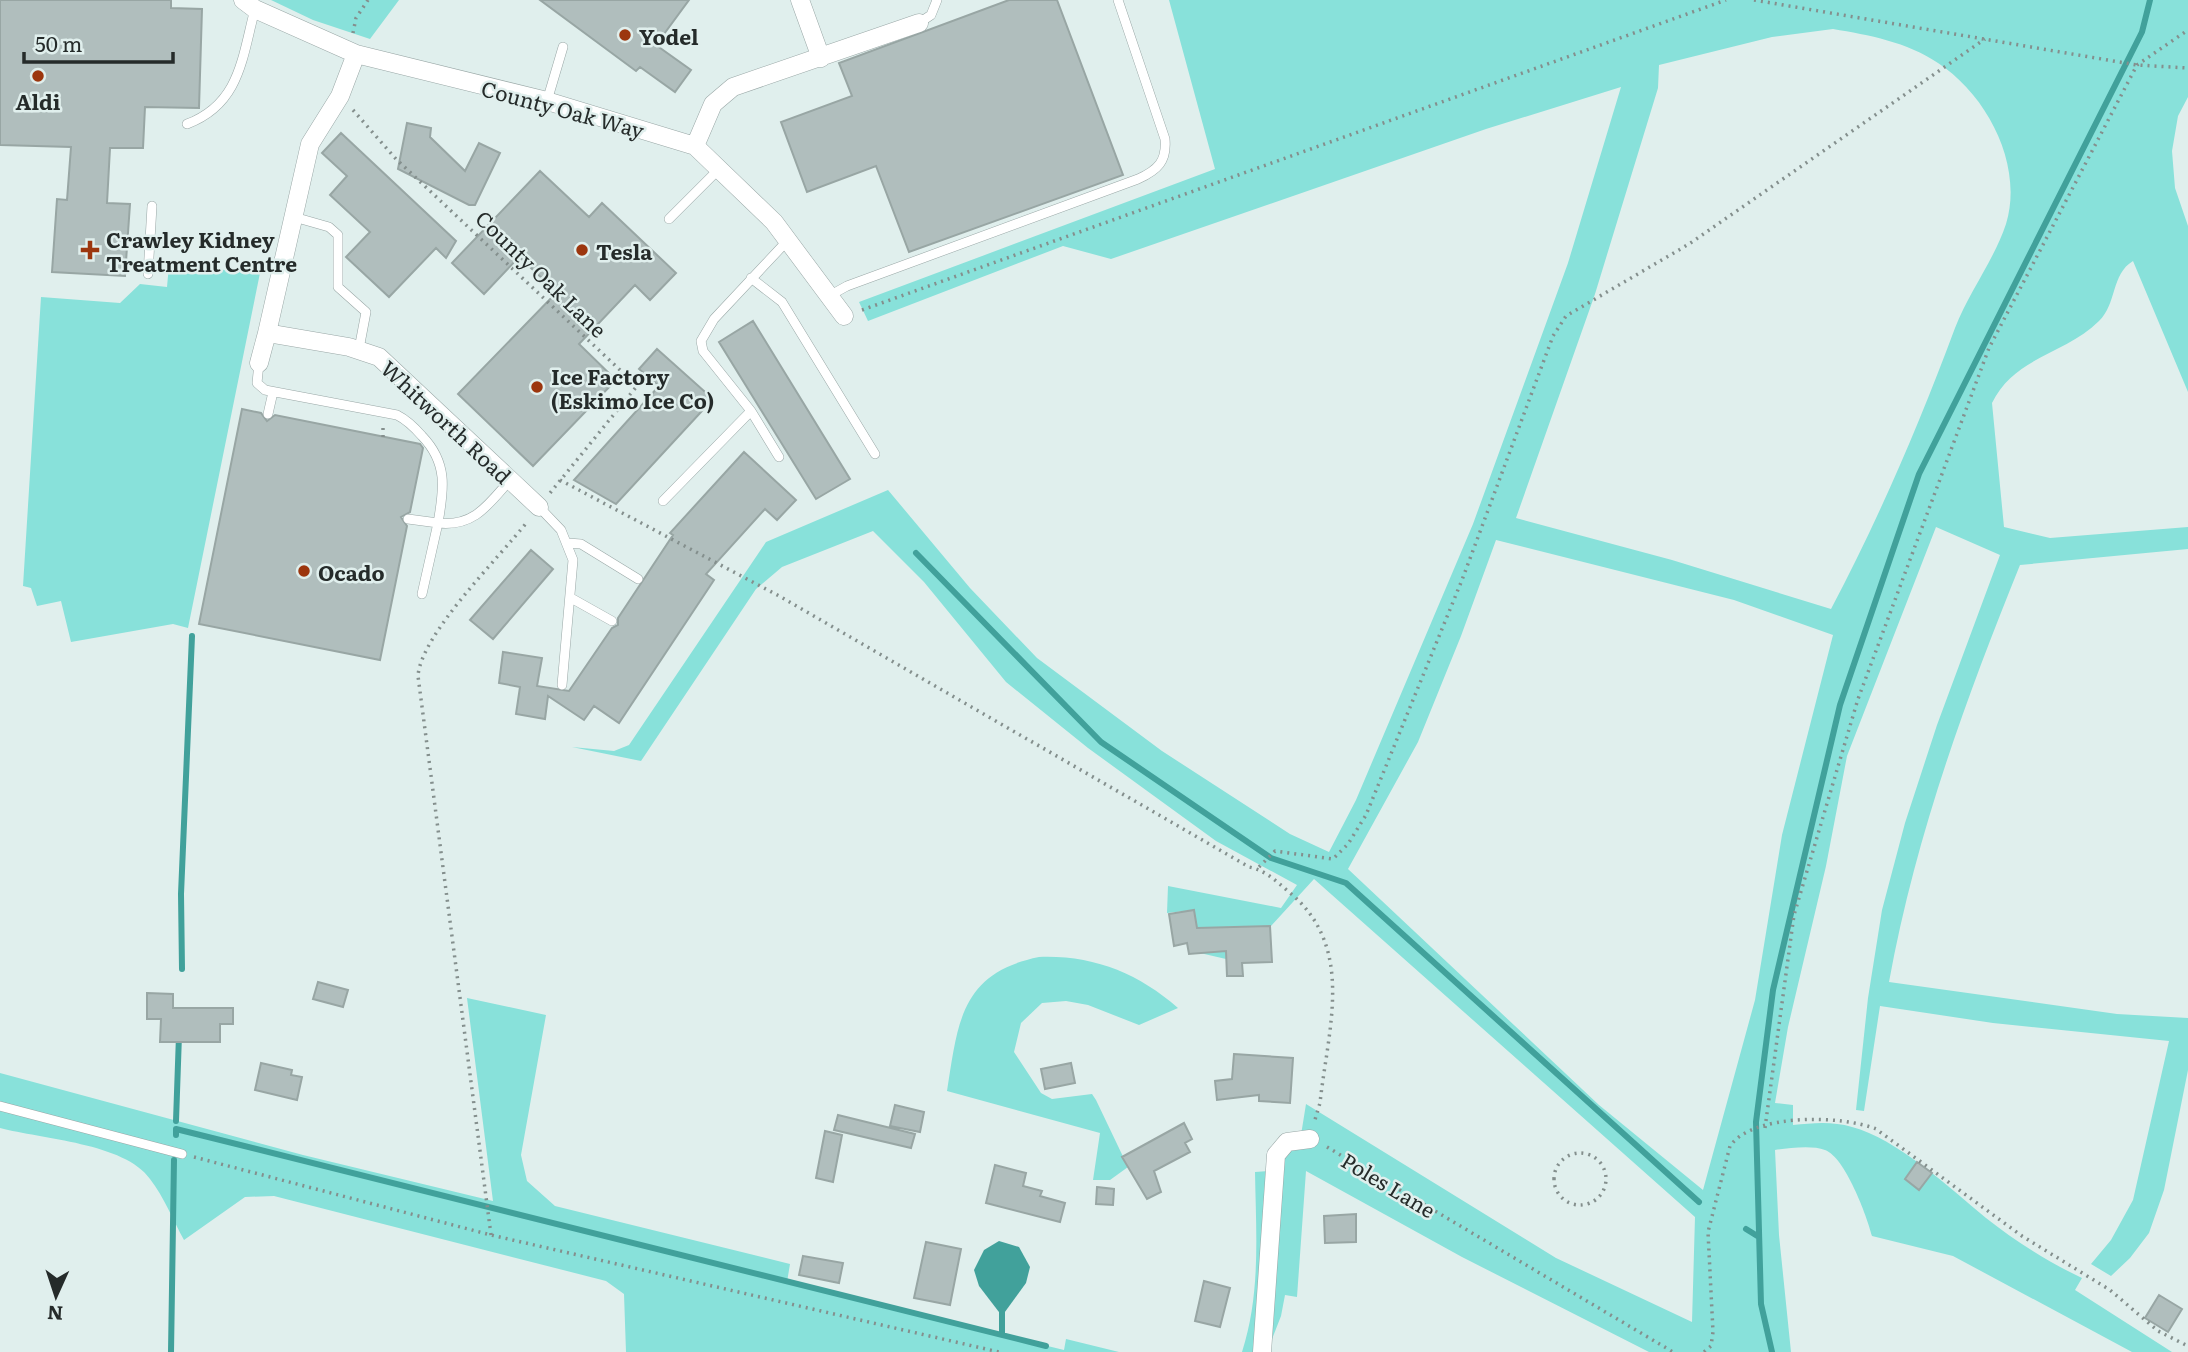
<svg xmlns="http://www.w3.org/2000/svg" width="2188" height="1352" viewBox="0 0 2188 1352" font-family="Literata,serif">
<rect width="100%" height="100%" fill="#e0efed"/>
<path fill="#88e1da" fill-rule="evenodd" d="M271,0h128l-29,39 -57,-19z
M1169,0h1019v97l-10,19 -6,35 3,37 13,38v166l-55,-131c-22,13 -16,43 -34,60 -33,33 -85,36 -107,82l12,124 46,11 138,-11v22l-168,16c-55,136 -105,273 -131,417l228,32 71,4v52l-24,120 -15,43 -19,25 -19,18 -20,-12 20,-24 22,-40 36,-159 -176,-18 -113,-17 -16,105 -8,-1 12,-112 14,-88 23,-87 32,-98 63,-170 -64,-28 -89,229 -21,110 -38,161 -13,76 18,2v20c20,-2 39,-4 59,2 44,11 99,62 134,91 29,23 62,44 96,60l-7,12 97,62h-40l-179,-96 -81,-20c-5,-20 -27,-79 -47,-86 -13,-5 -36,-2 -50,0l4,85 12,117h-142l-187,-95 -156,-86 -9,126 -12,-2 -4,21 -14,36h-25c19,-59 14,-119 13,-180l26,-2 1,-9 19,-26 5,-31 250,154 136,64 3,-105 -381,-338 -43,47 -46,1 1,32 -26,-6 -6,-43 -27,3 1,-27 113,22 16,-23 -81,-44 -128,-93 -82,-66 -82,-100 -51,-51 -91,36 -26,22 -115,172 -69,-14 42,4 15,-6 137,-203 122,-52 82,98 67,70 125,93 128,83 39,18 27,-52 117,-276 95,-261 53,-176 -135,42 -375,130 -48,-13 -195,75 -9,-19 356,-133zM1833,29c36,6 74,13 105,34 49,32 86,102 68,161 -12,36 -37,68 -51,104 -36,97 -76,190 -124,281l-159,-49 -156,-42 79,-224 63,-206 1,-23 113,-28zM1496,540l238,60 99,35 -51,200 -27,165 -52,190 -104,-85 -251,-236 70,-127 43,-106z
M169,265l91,8 -72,355 -15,-4 -102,18 -10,-41 -24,5 -6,-18 -8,-2 18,-289 79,6 20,-19 27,3z
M1039,957c54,-2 99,16 139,51l-39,17 -51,-20 -22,-4 -24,2 -21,20 -7,29 27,41 11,6 40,-5 4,6 32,67 -18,13h-17l7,-47 -153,-42c11,-68 13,-118 92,-134z
M467,998l79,17 -25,140 6,26 28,25 235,58 -3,18 277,68 2,-11 53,13h-493l-2,-58 -18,-13 -332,-85 -29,1 -61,43c-11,-20 -20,-43 -34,-61 -25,-36 -109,-40 -150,-51v-55l303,82 190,46z"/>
<path fill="#41a19b" d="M999,1241l20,6 11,20 -4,16 -24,33 -23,-30 -5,-16 10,-20z"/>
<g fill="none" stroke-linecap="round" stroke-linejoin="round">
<path stroke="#41a19b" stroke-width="6" d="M916,553l185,189 170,116 75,25 353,319
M182,969l-1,-75 11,-258
M176,1121l3,-86
M176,1135v-6l870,217
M1746,1229l13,8
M1002,1310v25
M171,1352l3,-192
M1772,1352l-11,-48 -5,-182 17,-132 67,-285 79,-231 223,-442 8,-32"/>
</g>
<path fill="#b0bebd" stroke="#98a6a4" stroke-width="2" d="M0,0h171v8l31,1 -3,99 -54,-1 -2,41h-33l-3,55 23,1 -5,72 -73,-4 5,-73 10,1 4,-53 -71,-2z
M540,0h149l-33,45 35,25 -16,22 -35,-25 -4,4z
M1009,0h48l66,175 -214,77 -33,-86 -69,26 -26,-70 71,-26 -13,-33z
M407,123l24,5 -1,9 35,34 14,-28 21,10 -25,52h-6l-71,-36z
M341,133l115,108 -10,17 -10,-10 -47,49 -43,-40 24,-25 -40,-37 17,-19 -25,-23z
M540,171l49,46 13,-14 74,70 -26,27 -15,-15 -56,59 37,36 -83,86 -75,-72 99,-102 -38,-35 -35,37 -32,-31z
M753,321l97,158 -34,20 -97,-157z
M657,349l56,50 -97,105 -42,-24 85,-94 -20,-17z
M242,409l19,4 6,8 8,-6 145,29 3,4 -13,64 -9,5 6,9 -27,134 -181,-36z
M744,452l52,48 -19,20 -12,-11 -59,65 8,6 -95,143 -25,-17 -10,14 -36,-24 -3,23 -29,-5 4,-27 -21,-4 4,-31 39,6 -5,28 32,5 43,-63 6,-3v-7l55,-83 -3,-2z
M531,550l22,19 -60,70 -23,-19z
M1194,910l3,18 73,-2 2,36 -30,1 1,13h-16l-1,-25 -37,3 -2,-11 -13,3 -5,-32z
M318,982l30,8 -5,17 -30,-8z
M147,993l26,1v14h60v16h-13v18h-60l1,-23h-14z
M1234,1054l59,4 -3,45 -31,-2v-6l-42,5 -2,-19 17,-2z
M261,1063l31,7 -1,5 11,2 -5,23 -42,-10z
M1071,1063l4,20 -30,6 -4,-20z
M895,1105l29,7 -4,20 -30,-6z
M838,1115l77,19 -4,14 -77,-18z
M1184,1123l8,16 -7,4 5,9 -36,19 7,21 -14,7 -25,-42z
M825,1131l17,4 -9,47 -17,-4z
M1917,1162l15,11 -13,17 -14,-11z
M995,1165l31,8 -3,13 19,5 -2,5 25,7 -5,19 -74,-19z
M1097,1187l17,2 -1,16 -17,-1z
M1356,1214v28l-31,1 -1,-27z
M926,1242l35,7 -11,56 -36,-7z
M803,1256l40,7 -4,20 -40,-8z
M1204,1281l26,7 -10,39 -25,-6z
M2159,1295l23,14 -14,23 -23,-14z"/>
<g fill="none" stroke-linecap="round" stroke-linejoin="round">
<g stroke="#99a7a6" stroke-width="10">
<path id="lane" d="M919,23l12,-8 6,-15
M547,101l16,-54
M187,124c53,-20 55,-66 68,-115
M294,217l35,10 9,8v52l28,25 -7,37
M669,219l51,-51
M148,274l4,-68
M751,278l31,24 93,152
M829,296l18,-10 291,-107c20,-9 29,-18 27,-40l-47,-139
M259,363l-2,20 8,7 132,25c10,5 18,13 25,21 26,27 22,53 16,87 36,4 50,-18 72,-43
M751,411l28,46
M268,414l5,-22
M663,501l88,-90 -48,-60 -2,-10 13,-22 74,-79
M539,507l22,23 12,30 -11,125
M408,519l30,4 -16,71
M568,543l13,1 57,35
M571,598l41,23
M0,1106l182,48"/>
</g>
<g stroke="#99a7a6" stroke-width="19">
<path id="street" d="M243,0l12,9 101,45 191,47 148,45 79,76 70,94
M800,0l21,58
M356,54l-16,42 -30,48 -43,189 82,14 30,10 160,150
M695,146l18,-42 20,-17 186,-64
M259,363l8,-30
M1262,1352l14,-197 11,-13 23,-3"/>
</g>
<path stroke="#848f8d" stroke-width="3.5" stroke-dasharray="2 5" stroke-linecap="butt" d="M1754,0l383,65 51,3
M353,33l3,-15 12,-18
M353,110l43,49 241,227 -87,107
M862,310l864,-310
M383,437v-12
M560,480l221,117 468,270c16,3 27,14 40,25 67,55 39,136 31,211l-6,20
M1259,867l16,-16 58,8 15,-15 18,-29 96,-235 91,-244 13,-20 123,-72 296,-205
M1765,1128l29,-213 64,-216 131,-351 148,-283 51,-35
M1327,1147l346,205
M1554 1179a26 26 0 1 1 52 0a26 26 0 1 1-52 0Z
M194,1157l297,78 508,117
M491,1235l-73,-559c3,-42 81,-118 109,-154
M1704,1352l7,-6 2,-14 -5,-100 22,-86c23,-33 112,-31 146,-17l146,107 88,54 48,41 30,15"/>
<use href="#lane" stroke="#fff" stroke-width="9"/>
<use href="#street" stroke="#fff" stroke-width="18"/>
</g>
<g fill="#9c360e" stroke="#e0efed" stroke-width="2.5">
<circle cx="625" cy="35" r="7"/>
<circle cx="38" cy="76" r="7"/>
<path d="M86.5 239.5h7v7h7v7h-7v7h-7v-7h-7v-7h7z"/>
<circle cx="582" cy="250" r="7"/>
<circle cx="537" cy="387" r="7"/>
<circle cx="304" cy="571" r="7"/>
</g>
<g text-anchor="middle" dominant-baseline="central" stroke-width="5" stroke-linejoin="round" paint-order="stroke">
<g font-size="21" font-weight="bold" fill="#252b2a" stroke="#e0efed" text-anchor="start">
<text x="639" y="35">Yodel</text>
<text x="38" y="100" text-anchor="middle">Aldi</text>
<text x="106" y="238">Crawley Kidney<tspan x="106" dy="24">Treatment Centre</tspan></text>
<text x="596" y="250">Tesla</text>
<text x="551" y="375">Ice Factory<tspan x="551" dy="24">(Eskimo Ice Co)</tspan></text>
<text x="318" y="571">Ocado</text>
</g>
<g font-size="21" fill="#252b2a" stroke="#e0efed">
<text transform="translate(563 108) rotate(15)">County Oak Way</text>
<text transform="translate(542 273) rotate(44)">County Oak Lane</text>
<text transform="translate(447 421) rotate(43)">Whitworth Road</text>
<text transform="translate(1389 1184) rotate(31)">Poles Lane</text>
</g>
</g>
<g transform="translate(56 1296) rotate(183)" stroke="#e0efed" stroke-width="5" paint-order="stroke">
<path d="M0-5L12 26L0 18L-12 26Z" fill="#252b2a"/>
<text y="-10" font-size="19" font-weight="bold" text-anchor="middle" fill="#252b2a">N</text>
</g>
<path d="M24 52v10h149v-10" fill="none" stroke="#252b2a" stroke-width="3.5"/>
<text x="35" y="52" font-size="21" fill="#252b2a" stroke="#e0efed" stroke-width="5" paint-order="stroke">50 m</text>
</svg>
